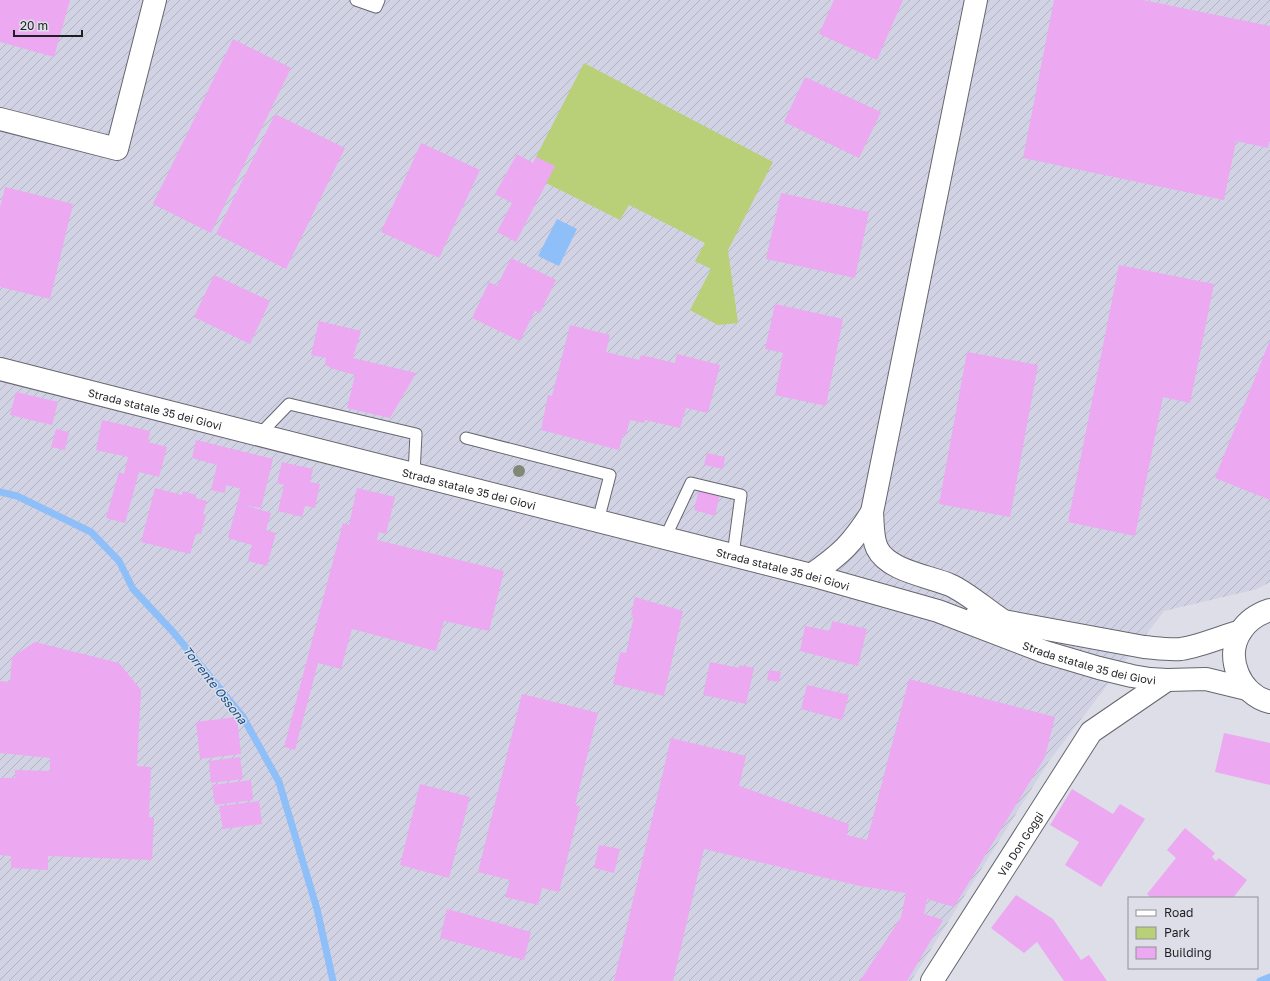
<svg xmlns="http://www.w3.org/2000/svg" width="1270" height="981" viewBox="0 0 1270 981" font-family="'Golos Text',sans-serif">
<defs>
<pattern id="industrial-furrows" width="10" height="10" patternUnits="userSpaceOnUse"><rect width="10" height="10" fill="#d1d2e3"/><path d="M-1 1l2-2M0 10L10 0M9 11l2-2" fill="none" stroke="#b3b4c2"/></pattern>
</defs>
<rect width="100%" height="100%" fill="#dddee7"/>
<path fill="url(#industrial-furrows)" d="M0,0h1270v582l-13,7 -93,22 -115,150 -138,220h-911z"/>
<path fill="#b9d078" d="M584,63l189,99 -45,88 10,73 -20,2 -28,-15 21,-41 -16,-8 10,-18 -76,-38 -9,15 -74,-37 8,-17 -18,-9z"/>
<path fill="#8fbff9" d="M557,219l20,10 -18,37 -21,-10z"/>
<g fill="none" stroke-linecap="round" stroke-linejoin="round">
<path stroke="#8fbff9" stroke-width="7" d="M0,492l17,4 74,36 28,29 14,28 41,44 69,84 36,65 38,127 16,72
M1260,981l10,-4"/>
</g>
<path fill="#eca9f1" d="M0,0h70l-16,57 -54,-15z
M834,0h69l-26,60 -58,-26z
M1054,0h89l127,26v113l-2,9 -32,-7 -12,59 -201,-42z
M233,39l58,29 -80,165 -58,-29z
M805,77l76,35 -22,46 -75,-36z
M275,114l70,34 -59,121 -70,-35z
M421,143l59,27 -41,88 -58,-26z
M517,154l16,9 3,-6 19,9 -39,76 -19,-10 15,-29 -17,-9z
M5,187l68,17 -23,95 -50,-12v-79z
M781,193l88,19 -14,66 -89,-19z
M511,258l45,22 -16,33 -5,-2 -15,30 -48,-23 17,-36 8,4z
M1119,265l95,19 -24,119 -27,-6 -28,139 -67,-14z
M214,275l56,26 -20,43 -56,-27z
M775,304l68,15 -17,87 -51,-11 8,-42 -18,-4z
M319,321l42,10 -8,27 63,15 -26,45 -43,-10 8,-33 -25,-7v-1l-5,-2 1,-7 -15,-3z
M570,325l40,10 -4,17 33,8 2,-5 34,8 2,-9 43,11 -12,48 -22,-5 -6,20 -35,-8 -1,3 -14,-3 -4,15h-3l-4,15 -78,-20 7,-35 4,1z
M1270,340v160l-55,-22z
M967,352l71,13 -28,152 -71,-13z
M16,392l42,10 -6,23 -42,-10z
M102,420l48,11 -2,11 19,5 -8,30 -20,-5 -14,51 -19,-5 13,-46 5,2 4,-17 -32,-7z
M56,429l13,3 -4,18 -14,-3z
M196,440l77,19 -12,49 -16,-3 26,8 -5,17 10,3 -9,33 -19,-5 4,-16 -24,-7 13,-49 -15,-4 -1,8 -14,-3 6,-25 -25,-7z
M707,453l18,4 -2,12 -19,-4z
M282,462l31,7 -3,13 10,2 -5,24 -10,-2 -3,11 -24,-6 6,-26 -7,-2z
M155,488l27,7 1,-4 13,4v3l11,3 -4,13h3l-5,20 -5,-1 -6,21 -49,-12z
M357,488l38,9 -9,37 -7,-2 -2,8 127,31 -15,60 -45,-10 -8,30 -84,-22 -11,40 -23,-6 -23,87 -11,-3 59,-224 6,2z
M699,489l21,5 -5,22 -21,-6z
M635,597l48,14 -19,85 -51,-12 7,-32 6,1 8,-37 -3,-1z
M832,621l35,8 -9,37 -58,-15 5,-25 25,5z
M35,642l84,21 22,27 -4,76 14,1 -2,50 5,1 -2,42 -104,-4v14l-37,-2v-12l-11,-1v-77h15v-8l35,1v-13l-50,-5v-72l10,1 2,-25z
M710,662l29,6v-3l15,3 -8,36 -43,-9z
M769,670l12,2 -2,10 -12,-2z
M909,679l146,38 -10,40 -91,150 -27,-8 -3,15 19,6 -36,61h-47l41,-64 5,-24 -46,-7 -156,-37 -31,132h-59l57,-243 75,18 -7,30 110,38 -2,11 20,5z
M807,685l42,10 -7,25 -41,-11z
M522,694l76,19 -23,92 5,1 -21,86 -17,-4 -4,17 -33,-8 5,-17 -32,-8z
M237,717l4,37 -41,5 -4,-37z
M1224,733l46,10v42l-55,-13z
M240,757l3,22 -32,4 -2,-22z
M251,780l2,20 -38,5 -3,-20z
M420,784l50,13 -21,81 -49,-13z
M1072,789l41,25 7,-10 25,15 -44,68 -36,-22 14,-23 -29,-17z
M259,801l3,23 -39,5 -4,-23z
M1185,828l30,25 -3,4 4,4 3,-3 28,22 -14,18h-82l-4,-4 29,-36 -9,-8z
M599,845l21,4 -6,24 -20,-5z
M1016,895l37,24 28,41 8,-5 18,26h-43l-27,-39 -13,11 -33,-25z
M447,909l84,23 -7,28 -84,-22z"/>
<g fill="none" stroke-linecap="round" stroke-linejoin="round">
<g stroke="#66676f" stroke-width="13">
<path id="lane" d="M356,0l20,7 3,-7
M259,435l30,-31 127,30 -2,40
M466,438l144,37 -12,46
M665,538l26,-55 50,12 -8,60"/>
</g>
<g stroke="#66676f" stroke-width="24">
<g id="street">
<path d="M976,0l-104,512c1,12 0,25 5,36 11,23 52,28 73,37 18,8 35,24 52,35"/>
<path d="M0,119l117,30 38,-149"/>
<path d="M811,575c30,-21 41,-31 61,-63"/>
<path id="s1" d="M932,981l159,-249 76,-52"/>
</g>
</g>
<g stroke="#66676f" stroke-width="24">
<g id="secondary">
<path id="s2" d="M0,369l811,206 127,36 107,41 54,16 33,8 18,3 17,1 39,-1 41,10"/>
<path d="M1270,610c-12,4 -22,10 -29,21 -17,26 -1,64 29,71"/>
<path d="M976,616l168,31c12,1 25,3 37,2 20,-3 40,-12 60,-18"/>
</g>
</g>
<use href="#lane" stroke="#fff" stroke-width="11"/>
<use href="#street" stroke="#fff" stroke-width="22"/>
<use href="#secondary" stroke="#fff" stroke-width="22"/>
</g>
<circle fill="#828877" cx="519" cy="471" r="6"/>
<g text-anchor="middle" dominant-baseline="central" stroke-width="3" stroke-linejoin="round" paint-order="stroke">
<g font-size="11" fill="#1e1f22" stroke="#dddee7">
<text stroke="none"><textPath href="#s2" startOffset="160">Strada statale 35 dei Giovi</textPath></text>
<text stroke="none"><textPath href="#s2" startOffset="484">Strada statale 35 dei Giovi</textPath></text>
<text stroke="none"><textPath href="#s2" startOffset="808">Strada statale 35 dei Giovi</textPath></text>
<text stroke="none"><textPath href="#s2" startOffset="1129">Strada statale 35 dei Giovi</textPath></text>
<text stroke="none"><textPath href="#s1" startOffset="163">Via Don Goggi</textPath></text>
</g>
<g font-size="12" font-style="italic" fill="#114e8e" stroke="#dddee7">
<text transform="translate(215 685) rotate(52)">Torrente Ossona</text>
</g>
</g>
<rect x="1128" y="897" width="130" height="72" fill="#dddee7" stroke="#919298"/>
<rect x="1136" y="910" width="20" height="6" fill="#ffffff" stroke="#919298"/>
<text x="1164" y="917" font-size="12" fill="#1e1f22">Road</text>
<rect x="1136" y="927" width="20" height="12" fill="#b9d078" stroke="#919298"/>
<text x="1164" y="937" font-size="12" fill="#1e1f22">Park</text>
<rect x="1136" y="947" width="20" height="12" fill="#eca9f1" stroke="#919298"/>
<text x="1164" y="957" font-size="12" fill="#1e1f22">Building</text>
<path d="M14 30v6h68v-6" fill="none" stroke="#1e1f22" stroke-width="2"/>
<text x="20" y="30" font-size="12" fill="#1e1f22" stroke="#dddee7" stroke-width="3" paint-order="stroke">20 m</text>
</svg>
